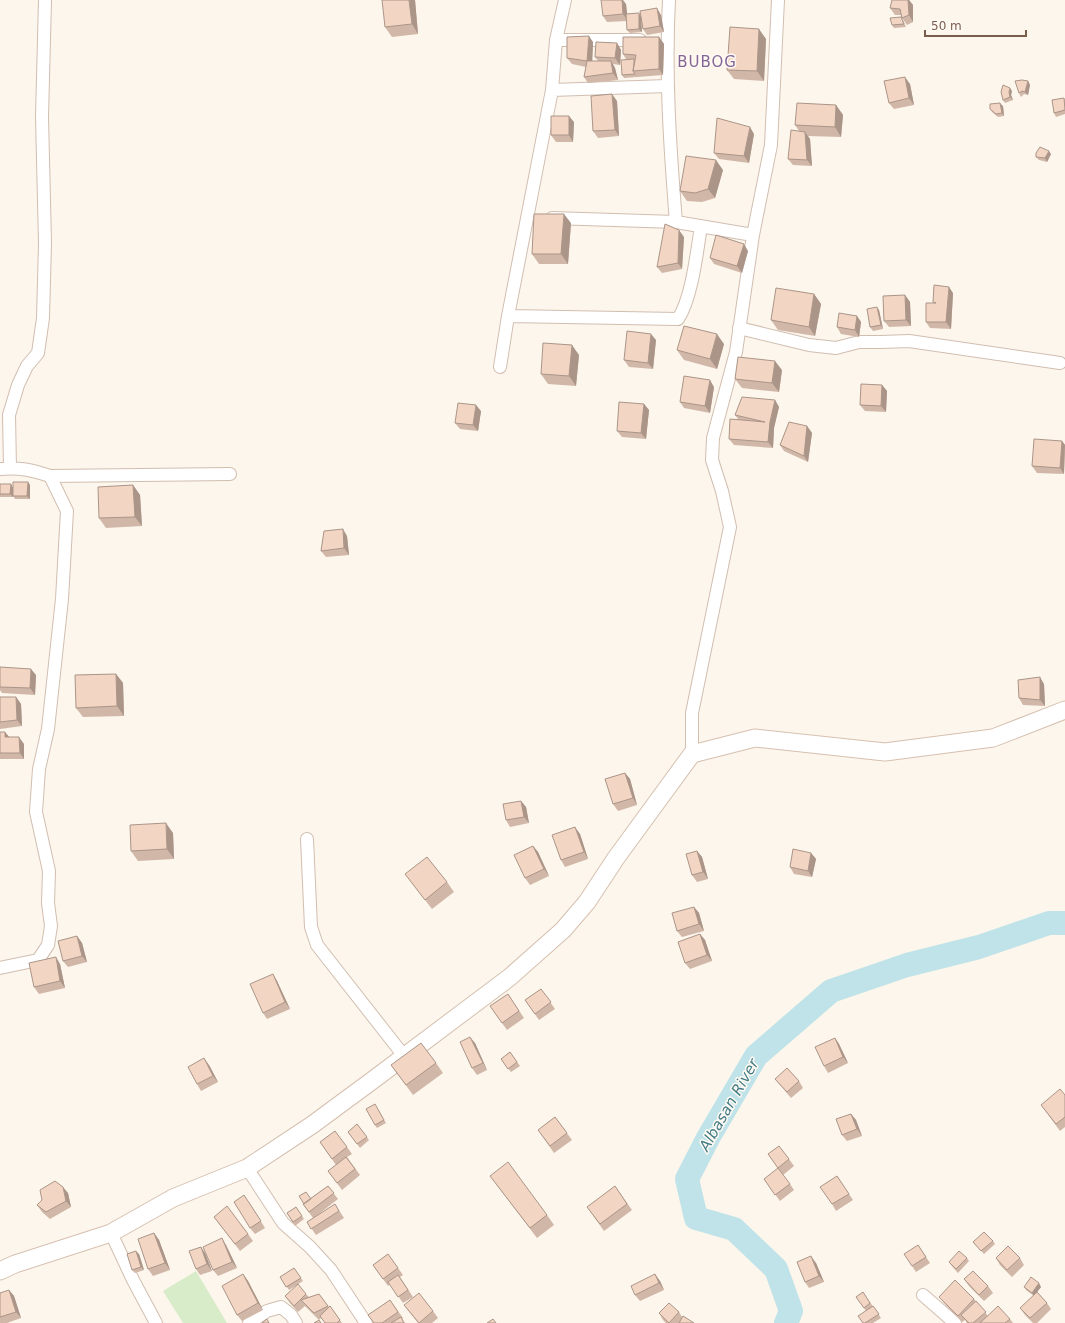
<svg xmlns="http://www.w3.org/2000/svg" width="1065" height="1323" viewBox="0 0 1065 1323" font-family="'DejaVu Sans',sans-serif">
<rect width="100%" height="100%" fill="#fdf6ec"/>
<path fill="#d8ecc9" d="M196,1271l31,52h-44l-20,-32z"/>
<g fill="none" stroke-linecap="round" stroke-linejoin="round">
<path stroke="#bfe3e8" stroke-width="24" d="M786,1323l5,-12 -15,-42 -42,-40 -38,-11 -9,-39 21,-41 48,-82 75,-65 76,-26 72,-18 70,-24h16"/>
<g stroke="#d1beb0" stroke-width="14">
<path id="street" d="M565,0l-9,40 -4,50 -44,226 170,3c14,-21 19,-68 23,-93
M669,0c-4,74 1,148 7,222
M556,40h84
M552,90l115,-4
M552,218l124,4 77,13
M739,328l70,17 27,3 23,-6h22l28,-1 151,22
M500,367l8,-51
M10,468l-1,-53 9,-30 9,-19 11,-13 5,-35 2,-75 -3,-126 3,-117
M0,469c19,-2 32,1 50,7l180,-2
M692,754v-41l38,-186 -8,-36 -10,-31 1,-22 23,-86 17,-117 18,-90 7,-145
M307,839l4,88 6,18 87,111
M0,968l38,-8 10,-15 3,-19 -3,-23 1,-32 -13,-59 3,-43 9,-40 14,-130 5,-88 -17,-35
M247,1168l36,55 27,24 21,23 35,53
M111,1233l22,47 23,43
M923,1295l32,28
M249,1323l18,-12 14,-4 10,8 5,8"/>
</g>
<g stroke="#d6c0b0" stroke-width="19">
<path id="secondary" d="M0,1271l15,-7 96,-31 62,-35 74,-30 65,-43 61,-45 137,-103 53,-47 24,-28 29,-44 76,-104 63,-16 130,14 108,-14 72,-28"/>
</g>
<use href="#street" stroke="#fff" stroke-width="12"/>
<use href="#secondary" stroke="#fff" stroke-width="17"/>
</g>
<path fill="#d1b7a8" d="M415,0l3,34 -26,3 -7,-10z
M892,0h17l4,5v17l-6,3 -5,-7 -1,-3h-6l-5,-7z
M626,4l1,10 14,2 20,-1 3,17 -17,3 -4,-6 -2,-10 1,13 -12,1 -3,-3v-9l-20,1 -4,-6z
M903,20l3,7 -12,1 -2,-3z
M659,37l5,7 -1,31 -39,3 -2,-3 4,-16 -3,-5z
M766,39l-2,42 -30,-2 -7,-9z
M593,42l-1,19h6l-3,-4 22,-14 4,7 -1,15 -7,-1 2,4 3,12 -30,3 -4,-6 2,-10 -14,-3 -5,-6z
M1028,81l2,4 -2,10 -4,-1 -3,3 -2,-4z
M910,84l4,21 -20,4 -5,-6z
M1012,91l-1,4 2,5 -8,3 -2,-3z
M1064,98l1,2v14l-9,3 -2,-4z
M617,101l2,35 -21,2 -5,-7z
M836,105l7,10 -2,22 -33,-1 2,3 2,27 -19,-1 -5,-6 11,-28 -4,-6z
M1003,106l1,10 -6,1 -6,-5 -2,-3z
M574,122l-1,20h-17l-5,-7z
M754,134l-5,29 -30,-4 -5,-6z
M1051,154l-4,8 -8,-2 -3,-3z
M723,170l-8,28 -13,4 -15,-1 -7,-10z
M571,223l-3,41h-29l-7,-10z
M684,237l-2,32 -20,4 -5,-6z
M748,251l-6,22 -28,-9 -4,-6z
M953,293l-2,36 -21,-1 -4,-6 7,-19v-1z
M814,294l7,10 -6,32 -37,-6 -7,-10z
M905,295l5,7 1,24 -22,1 -5,-6z
M879,310l4,19 -10,2 -3,-4z
M857,316l4,6 -2,15 -18,-3 -4,-7z
M656,340l-3,29 -24,-2 -5,-7z
M724,344l-7,25 -33,-9 -7,-10z
M579,355l-3,31 -28,-2 -7,-10z
M782,370l-3,22 -37,-4 -7,-9z
M882,385l5,6 -1,21 -21,-1 -5,-6z
M714,387l-4,26 -26,-5 -4,-6z
M775,400l4,7 -5,21 -1,20 -39,-3 -5,-6 9,-20 -3,-4z
M644,404l5,6 -3,29 -24,-2 -5,-6z
M481,411l-3,20 -18,-2 -5,-6z
M807,426l5,7 -4,29 -24,-11 -4,-6z
M1062,441l3,4 -1,29 -27,-1 -5,-7z
M28,482l2,3v14h-15l-2,-3z
M0,484h11l2,4v9h-13z
M133,485l7,10 2,31 -36,2 -7,-10z
M347,536l2,19 -23,2 -5,-6z
M0,667l36,8 -1,20 -33,-2 -2,-3z
M116,674l7,9 1,33 -41,1 -7,-9z
M1044,684l1,22 -22,-1 -4,-7z
M0,697h16l5,7 1,22 -22,3z
M0,732h5l4,5 15,7v15h-24z
M625,773l5,6 7,26 -19,6 -5,-7z
M521,801l5,6 3,16 -19,4 -4,-7z
M173,833l1,26 -36,2 -7,-10z
M580,834l8,25 -23,8 -4,-7z
M533,846l5,6 11,24 -19,9 -5,-7z
M697,851l5,6 6,22 -11,3 -5,-7z
M811,853l5,6 -4,18 -18,-3 -4,-7z
M405,874l42,8 7,10 -22,17z
M694,907l5,6 5,18 -22,6 -5,-6z
M700,934l5,6 7,21 -22,8 -5,-6z
M77,936l5,7 5,19 -19,5 -5,-6z
M60,964l5,24 -26,6 -5,-7z
M273,974l4,7 13,28 -23,10 -4,-6z
M541,989l14,20 -16,11 -14,-20z
M508,994l16,24 -17,12 -17,-24z
M835,1038l4,6 9,19 -20,10 -4,-7z
M475,1043l12,27 -10,5 -5,-7z
M510,1052l10,14 -9,6 -10,-13z
M436,1063l7,10 -30,22 -22,-30z
M209,1065l9,17 -17,9 -4,-7z
M775,1079l24,2 4,7 -12,10 -11,-13z
M1065,1095v32l-5,4 -19,-26z
M377,1108l9,15 -9,5 -2,-3z
M851,1114l5,6 6,16 -15,5 -5,-6z
M555,1117l17,23 -18,13 -16,-23z
M357,1124l12,16 -9,8 -12,-16z
M320,1142l27,5 5,7 -5,3 13,18 -18,15 -14,-19 8,-6z
M768,1154l21,5 5,7 -11,9z
M490,1176l57,39 7,10 -17,13z
M837,1176l16,24 -17,11 -4,-7z
M764,1179l26,5 4,6 -14,11z
M328,1186l10,13 -23,18 20,-13 9,14 -28,17 -9,-13 6,-4 -10,-14z
M615,1186l17,24 -28,21 -17,-24z
M68,1193l3,14 -21,12 -8,-7 -5,-7z
M249,1202l16,26 -10,6 -5,-6z
M296,1207l8,12 -9,7 -8,-13z
M214,1217l34,17 5,7 -13,10z
M154,1233l5,7 11,30 -17,6 -5,-7z
M993,1241l2,3 -11,10 -11,-12z
M226,1245l11,23 -19,8 -5,-6z
M918,1245l12,18 -14,9 -4,-6z
M205,1253l7,18 -12,4 -4,-6z
M139,1254l5,16 -9,3 -3,-3z
M388,1254l15,21 -3,2 13,20 -10,6 -13,-19 -2,2 -15,-21z
M967,1258l2,3 -11,12 -7,-8 -2,-3z
M996,1258h24l4,7 -12,12 -12,-12z
M816,1263l8,19 -15,6 -4,-6z
M294,1268l9,13 -14,9 -9,-13z
M243,1274l5,7 15,29 -21,11 -5,-6z
M964,1279l24,7 5,7 -9,8 -15,-15z
M660,1281l4,9 -24,11 -5,-6z
M1024,1287h17l-4,5 10,11 4,6 -14,14h-4l-8,-8 -5,-7 14,-12 -8,-6z
M9,1290l5,6 7,22 -14,5h-7v-30z
M863,1292l18,26 -8,5h-10l3,-12 -10,-14z
M306,1294l3,3 10,-3 10,13 1,-1 12,17h-17l-4,-5 -2,2 -14,-14 -7,6 -8,-9 -5,-7z
M939,1297l35,2 14,17 22,3 3,4h-46l-2,-3 -3,2 -18,-19z
M390,1300l13,18 -1,1 3,4h-31z
M404,1305l29,6 5,7 -6,5h-14z
M679,1312l3,5 12,6h-28l-3,-3 -4,-7z"/>
<path fill="#aa9588" d="M409,0h6l3,34 -6,-10z
M622,0h1l3,4 2,17 -5,-7z
M908,0h1l4,5v17l-4,-7z
M657,8l4,7 3,17 -4,-6z
M639,13l2,4 1,15 -3,-3z
M759,29l7,10 -2,42 -7,-10z
M589,36l4,6 -1,25 -5,-6z
M659,37l5,7 -1,31 -4,-6z
M617,43l4,7 -1,15 -5,-7z
M611,61l4,7 3,12 -5,-7z
M905,77l5,7 4,21 -5,-7z
M1028,81l2,4 -2,10 -3,-3z
M1010,88l2,3 -1,4 2,5 -3,-3 -1,-5z
M612,94l5,7 2,35 -4,-6z
M1000,103l3,3 1,10 -2,-3z
M836,105l7,10 -2,22 -6,-10z
M569,116l5,6 -1,20 -4,-7z
M750,127l4,7 -5,29 -5,-7z
M805,132l5,7 2,27 -5,-6z
M1049,151l2,3 -4,8 -2,-4z
M716,160l7,10 -8,28 -7,-9z
M564,214l7,9 -3,41 -7,-10z
M679,230l5,7 -2,32 -4,-6z
M744,244l4,7 -6,22 -5,-7z
M949,287l4,6 -2,36 -5,-7z
M814,294l7,10 -6,32 -6,-9z
M905,295l5,7 1,24 -5,-6z
M877,307l2,3 4,19 -2,-4z
M857,316l4,6 -2,15 -4,-7z
M651,334l5,6 -3,29 -5,-6z
M717,334l7,10 -7,25 -7,-10z
M572,345l7,10 -3,31 -7,-10z
M775,361l7,9 -3,22 -7,-9z
M710,380l4,7 -4,26 -5,-7z
M882,385l5,6 -1,21 -5,-6z
M775,400l4,7 -5,21 -1,20 -5,-6 2,-20z
M644,404l5,6 -3,29 -5,-6z
M476,405l5,6 -3,20 -5,-6z
M807,426l5,7 -4,29 -4,-6z
M1062,441l3,4 -1,29 -4,-6z
M28,482l2,3v14l-3,-3z
M11,484l2,4v9l-3,-3z
M133,485l7,10 2,31 -7,-9z
M343,529l4,7 2,19 -5,-7z
M31,669l5,6 -1,20 -5,-7z
M116,674l7,9 1,33 -7,-10z
M1040,677l4,7 1,22 -5,-6z
M16,697l5,7 1,22 -5,-6z
M5,732l5,6 -5,-1z
M19,737l5,7v15l-4,-6z
M625,773l5,6 7,26 -4,-7z
M521,801l5,6 3,16 -5,-6z
M166,823l7,10 1,26 -7,-10z
M575,827l5,7 8,25 -4,-7z
M533,846l5,6 11,24 -5,-7z
M697,851l5,6 6,22 -5,-7z
M811,853l5,6 -4,18 -4,-6z
M694,907l5,6 5,18 -5,-7z
M700,934l5,6 7,21 -5,-6z
M77,936l5,7 5,19 -5,-6z
M56,957l4,7 5,24 -5,-7z
M273,974l4,7 13,28 -5,-7z
M470,1037l5,6 12,27 -4,-7z
M835,1038l4,6 9,19 -5,-6z
M204,1058l5,7 9,17 -5,-6z
M851,1114l5,6 6,16 -5,-7z
M63,1187l5,6 3,14 -5,-6z
M154,1233l5,7 11,30 -5,-7z
M222,1238l4,7 11,23 -5,-6z
M201,1247l4,6 7,18 -5,-7z
M136,1251l3,3 5,16 -3,-3z
M811,1256l5,7 8,19 -5,-6z
M243,1274l5,7 15,29 -5,-7z
M655,1274l5,7 4,9 -5,-7z
M1039,1283l2,4 -7,9 -2,-3z
M9,1290l5,6 7,22 -5,-6z"/>
<path fill="#f3d5c3" stroke="#aa9588" d="M382,0h27l3,24 -27,3z
M601,0h21l1,14 -20,2z
M892,0h16l1,15 -7,3 -2,-9 -10,-1z
M657,8l3,18 -17,3 -3,-18z
M639,13v16l-12,1 -1,-16z
M901,17l3,7 -12,1 -2,-7z
M730,27l29,2 -2,42 -30,-1z
M589,36l-2,25h24l2,12 -29,4 3,-16 -20,-3v-21z
M623,37h36v32l-26,2 3,-16 -13,-1z
M596,42l21,1 -2,15 -20,-1z
M634,59v4l-1,8 2,3 -13,1 -1,-15z
M905,77l4,21 -20,5 -5,-22z
M1022,80l6,1 -3,11 -3,-1 -3,2 -4,-12z
M1003,85l7,3 -1,4 1,5 -7,3 -2,-8z
M612,94l3,36 -22,1 -2,-35z
M1064,98l1,12 -11,3 -2,-13z
M797,103l39,2 -1,22 -40,-2z
M1000,103l2,10 -6,1 -6,-5v-5z
M551,116h18v19h-18z
M717,118l33,9 -6,29 -30,-3z
M791,130l14,2 2,28 -19,-1z
M1040,147l9,4 -4,7 -9,-1v-4z
M686,156l30,4 -8,29 -13,4 -15,-2z
M534,214h30l-3,40h-29z
M665,224l14,6 -1,33 -21,4z
M716,235l28,9 -7,22 -27,-8z
M934,285l15,2 -3,35h-20v-19h10l-3,-1z
M776,288l38,6 -5,33 -38,-7z
M905,295l1,25 -22,1 -1,-25z
M877,307l4,18 -11,2 -3,-18z
M839,313l18,3 -2,14 -18,-3z
M684,326l33,8 -7,25 -33,-9z
M627,331l24,3 -3,29 -24,-3z
M543,343l29,2 -3,31 -28,-2z
M738,357l37,4 -3,22 -37,-4z
M684,376l26,4 -5,26 -25,-4z
M861,384l21,1 -1,21 -21,-1z
M742,397l33,3 -5,22 -2,20 -39,-3 1,-20 35,3 -30,-7z
M619,402l25,2 -3,29 -24,-2z
M458,403l18,2 -3,20 -18,-2z
M789,422l18,4 -3,30 -24,-11z
M1034,439l28,2 -2,27 -28,-2z
M13,482h15l-1,14h-14z
M0,484h11l-1,10h-10z
M133,485l2,32 -36,1 -1,-31z
M343,529l1,19 -23,3 3,-20z
M0,667l31,2 -1,19 -30,-1z
M116,674l1,32 -41,2 -1,-33z
M1040,677v23l-21,-2 -1,-18z
M0,697h16l1,23 -17,2z
M0,732h5v5h14l1,16h-20z
M625,773l8,25 -20,6 -8,-25z
M521,801l3,16 -18,3 -3,-16z
M166,823l1,26 -36,2 -1,-26z
M575,827l9,25 -23,8 -9,-25z
M533,846l11,23 -19,9 -11,-23z
M793,849l18,4 -3,18 -18,-4z
M697,851l6,21 -11,3 -6,-21z
M427,857l20,25 -22,18 -20,-26z
M694,907l5,17 -22,7 -5,-18z
M700,934l7,21 -22,8 -7,-21z
M77,936l5,20 -19,5 -5,-20z
M56,957l4,24 -26,6 -5,-24z
M273,974l12,28 -22,11 -13,-29z
M541,989l10,13 -16,12 -10,-14z
M508,994l11,17 -17,12 -12,-17z
M470,1037l13,26 -11,5 -12,-26z
M835,1038l8,19 -19,9 -9,-19z
M421,1043l15,20 -30,22 -15,-20z
M510,1052l7,10 -9,7 -7,-10z
M204,1058l9,18 -16,8 -9,-17z
M787,1068l12,13 -12,11 -12,-13z
M1060,1089l5,6v22l-9,7 -15,-19z
M375,1104l9,16 -9,5 -9,-16z
M851,1114l6,15 -15,6 -6,-16z
M555,1117l12,16 -17,13 -12,-16z
M357,1124l10,13 -10,7 -9,-12z
M335,1131l12,16 -15,12 -12,-17z
M779,1146l10,13 -11,9 -10,-14z
M346,1157l9,12 -18,14 -9,-12z
M508,1162l39,53 -17,13 -40,-52z
M778,1168l12,16 -15,11 -11,-16z
M837,1176l12,18 -17,10 -12,-17z
M55,1181l8,6 3,14 -20,11 -9,-7 5,-5 -2,-10z
M328,1186l6,7 -25,19 -6,-8z
M615,1186l12,18 -27,20 -13,-17z
M306,1192l5,7 -7,5 -5,-8z
M244,1195l17,26 -11,7 -16,-26z
M335,1204l4,7 -28,18 -4,-7z
M227,1206l21,28 -13,10 -21,-27z
M296,1207l6,9 -9,6 -6,-9z
M984,1232l9,9 -12,10 -8,-9z
M154,1233l11,30 -17,6 -10,-30z
M222,1238l10,24 -19,8 -10,-23z
M918,1245l8,12 -14,9 -8,-12z
M1008,1246l12,12 -13,12 -11,-12z
M201,1247l6,17 -11,5 -7,-18z
M136,1251l5,16 -9,3 -5,-16z
M959,1251l8,7 -11,11 -7,-7z
M388,1254l10,14 -15,11 -10,-14z
M811,1256l8,20 -14,6 -8,-20z
M294,1268l7,10 -15,9 -6,-10z
M973,1271l15,15 -9,9 -15,-16z
M243,1274l15,29 -21,12 -15,-29z
M655,1274l4,9 -24,12 -4,-9z
M398,1275l10,15 -10,7 -10,-15z
M1031,1277l8,6 -7,10 -8,-6z
M955,1280l19,19 -16,17 -19,-19z
M298,1284l8,10 -12,12 -9,-10z
M9,1290l7,22 -16,5v-24z
M863,1292l7,11 -6,5 -8,-11z
M1037,1292l10,11 -17,15 -10,-10z
M419,1293l14,18 -14,12 -15,-18z
M319,1294l9,12 -14,7 -13,-13z
M390,1300l8,12 -16,11h-8l-6,-8z
M976,1301l10,11 -13,11h-4l-8,-8z
M669,1303l10,9 -10,11 -10,-10z
M330,1306l10,14 -3,3h-12l-5,-7z
M873,1306l6,8 -14,9h-2l-5,-7z
M998,1306l12,13 -5,4h-25z
M683,1316l11,7h-15z
M401,1317l3,6h-13z
M267,1319l2,4h-7z
M493,1319l3,4h-9z
M319,1320l2,3h-7z"/>
<g text-anchor="middle" dominant-baseline="central" stroke-width="3" stroke-linejoin="round" paint-order="stroke">
<g font-size="15" letter-spacing="1" fill="#846695" stroke="#fffaf3">
<text x="707" y="62">BUBOG</text>
</g>
<g font-size="15" font-style="italic" fill="#437c86" stroke="#fffaf3">
<text transform="translate(729 1105) rotate(-60)">Albasan River</text>
</g>
</g>
<path d="M925 30v6h101v-6" fill="none" stroke="#7a5c4d" stroke-width="2"/>
<text x="931" y="30" font-size="12" fill="#7a5c4d" stroke="#fffaf3" stroke-width="3" paint-order="stroke">50 m</text>
</svg>
